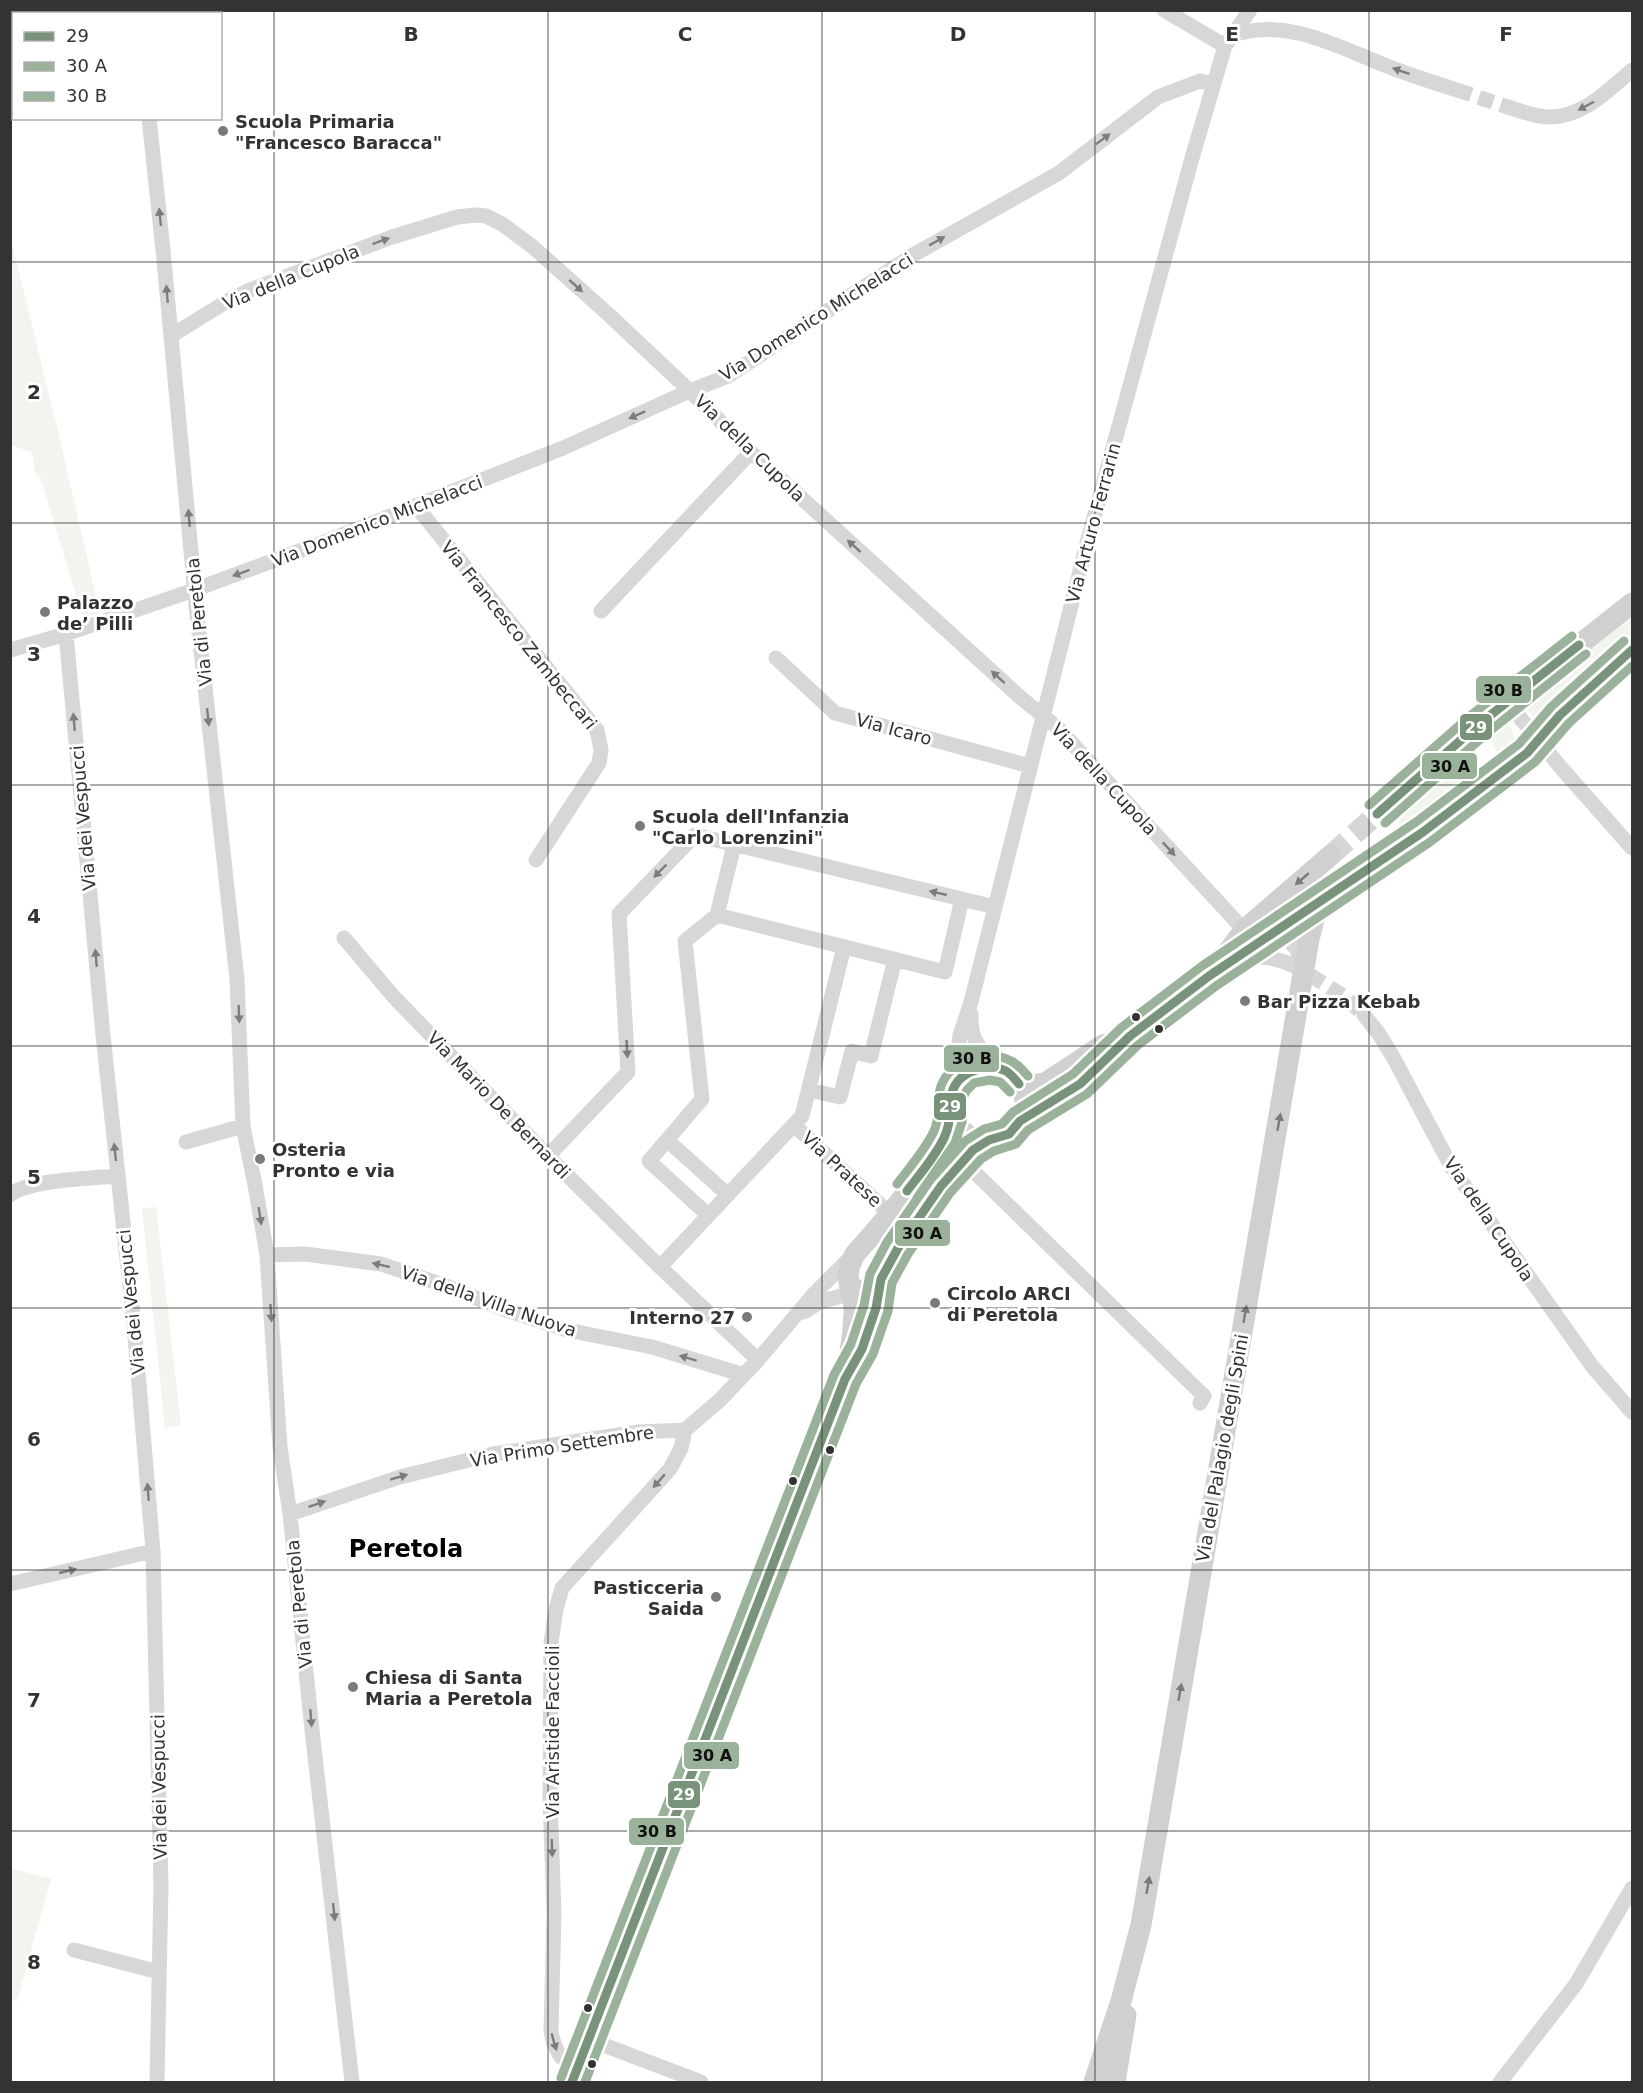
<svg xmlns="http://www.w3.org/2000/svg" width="1643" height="2093" viewBox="0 0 1643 2093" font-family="'DejaVu Sans',sans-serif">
<rect width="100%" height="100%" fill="#fff"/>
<path fill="#f1f5ed" d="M10,236l48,195 42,183 -17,3 -42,-137 -6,-7 -3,-21 -20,-6 -2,-7z
M1632,612v22l-84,75 -4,8 -11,-1 -4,-3 -2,-14z
M1500,719c10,6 16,13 14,26l-16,10 -7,-15 -9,-6z
M1454,758l-1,9 12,13h6l-74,54 6,-29z
M156,1207l25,218 -16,3 -23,-220z
M10,1868l41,11 -34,122 -7,-2z"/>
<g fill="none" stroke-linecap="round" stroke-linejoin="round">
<path stroke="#d6d6d6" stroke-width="15" stroke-dasharray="15 8" stroke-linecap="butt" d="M1457,90l51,17
M1310,975l35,22 19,18"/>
<path stroke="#d6d6d6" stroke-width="21" stroke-dasharray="21 10" stroke-linecap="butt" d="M1331,855l73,-65
M1328,898l59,-42"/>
<path stroke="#d7d7d7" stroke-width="15" d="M136,10v4
M1164,10l61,36
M1231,36c54,-20 107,11 156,30 22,9 46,16 70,24
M1508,107c13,4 27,10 40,10 34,1 61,-27 84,-47
M149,118l14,132 33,355 41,374 6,147 12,59 12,70 13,192 10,67 22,216 40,352
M171,336l58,-36 21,-10 142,-53 65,-20 19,-2 10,1 16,8 31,23 75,67 82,77 61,61 270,246 36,29 187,203
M416,506l181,224 4,20 -2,13 -63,97
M601,611l150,-159
M66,634l37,401 31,290 19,226 8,335 -4,196
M10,650l56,-16 125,-43 133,-49 239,-94 122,-55 43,-17 185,-121 146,-82 99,-76 42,-16 13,3
M776,658l59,55 195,53
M1507,702l56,68 69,78
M717,915l228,57 17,-73
M1266,937c22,-6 33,12 38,32
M344,938l50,59 154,159 112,111 98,93
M1239,961c24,-9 50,0 71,14
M971,1014c-1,28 10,34 26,55
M1364,1015l15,19 13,21 60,113 140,198 40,46
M809,1090l31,7 12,-46 19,5 24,-97
M953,1091l7,-56 11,-33 115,-455 106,-389 33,-112 25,-36
M794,1125l95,88
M667,1140l35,-41 -17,-158 32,-26 17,-70
M186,1142l57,-16
M548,1156l80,-84 -9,-158 76,-79 300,72
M962,1160l242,236 -4,7
M10,1195c16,-15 84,-17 107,-19
M708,1215l-59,-54 18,-21 61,55
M267,1255l38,-1 76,10 68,23 57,23 61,20 85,17 92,28
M660,1267l142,-151 42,-169
M804,1312l16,-10 31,-9
M290,1514l110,-37 93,-23 145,-22 47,-2 35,-30 38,-40 55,-65 39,-39
M10,1584l143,-33
M74,1950l85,22
M588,2039l113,43
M576,2071c-15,-12 -22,-21 -25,-40l3,-118 -4,-116 1,-154 5,-34 6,-21 108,-119 11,-21 4,-18
M1500,2082l76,-98 56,-96"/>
<path stroke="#d0d0d0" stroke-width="21" d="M1404,790l74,-65 154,-122
M1387,856l36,-24 104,-79 33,-38 72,-65
M1219,964l25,-34 87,-75
M951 1104a37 37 0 1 1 74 0a37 37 0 1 1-74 0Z
M1019,1084l13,1 13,-2 58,-38 20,-7
M1020,1121l60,-37 25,-22 25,-26 79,-60 113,-74
M851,1293c11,-2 22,-5 29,-14 9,-9 12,-22 19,-32 23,-37 53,-84 90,-107
M572,2082l267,-686c9,-27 14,-55 15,-83 1,-27 -14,-30 1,-59 30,-34 87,-97 97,-141
M1094,2082l27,-81 20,-76 168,-986 7,-27 10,-13
M1115,2082l11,-67"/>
<g stroke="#fff" stroke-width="14">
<path id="bus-1" d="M1377,814l101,-89 101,-80
M907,1191c13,-17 28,-34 37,-53 9,-19 3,-29 8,-45 5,-21 35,-31 54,-22 5,3 9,8 13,13
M572,2082l273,-703 17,-30 14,-41 5,-29 17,-31 43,-62 32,-36 16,-10 20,-6 11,-13 60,-37 50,-48 79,-60 214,-144 104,-79 33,-38 72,-65"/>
</g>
<g stroke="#fff" stroke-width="14">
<path id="bus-2" d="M1385,823l101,-89 100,-80
M917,1198l38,-55 7,-21 1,-25 4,-7 7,-7 16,-3 10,2 10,10
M585,2082l271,-698 17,-30 15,-43 4,-28 16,-29 42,-61 31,-34 13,-8 22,-7 12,-14 59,-36 51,-49 78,-59 214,-144 105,-80 34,-39 63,-57"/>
</g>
<g stroke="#fff" stroke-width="14">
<path id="bus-3" d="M1369,805l101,-89 102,-80
M897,1184c13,-17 28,-34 37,-53 7,-15 2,-30 7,-45 10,-26 46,-38 70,-25 7,3 12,10 17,15
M561,2078l273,-703 17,-31 13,-39 6,-31 17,-32 44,-63 34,-38 19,-12 18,-5 11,-12 60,-38 49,-47 80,-61 214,-144 103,-78 33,-38 72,-65"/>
</g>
<use href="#bus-1" stroke="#79937a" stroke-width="9"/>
<use href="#bus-2" stroke="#9ab29a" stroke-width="9"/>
<use href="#bus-3" stroke="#9ab29a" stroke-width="9"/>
</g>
<defs><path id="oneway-solid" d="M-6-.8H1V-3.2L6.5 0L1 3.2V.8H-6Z" transform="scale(1.5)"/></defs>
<g fill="#7d7d7d">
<use href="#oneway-solid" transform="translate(1401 71) rotate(-161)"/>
<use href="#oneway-solid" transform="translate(1586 106) rotate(152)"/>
<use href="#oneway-solid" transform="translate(1103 139) rotate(-37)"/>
<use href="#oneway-solid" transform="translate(160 217) rotate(-96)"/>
<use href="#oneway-solid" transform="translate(381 241) rotate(-20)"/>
<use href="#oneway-solid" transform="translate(937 241) rotate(-29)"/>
<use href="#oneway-solid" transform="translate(576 286) rotate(42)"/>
<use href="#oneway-solid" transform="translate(167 294) rotate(-95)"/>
<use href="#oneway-solid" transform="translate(637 415) rotate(156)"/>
<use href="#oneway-solid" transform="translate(189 518) rotate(-95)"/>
<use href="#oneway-solid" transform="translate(854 546) rotate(-138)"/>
<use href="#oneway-solid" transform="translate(241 573) rotate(160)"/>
<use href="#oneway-solid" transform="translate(998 677) rotate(-138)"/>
<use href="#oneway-solid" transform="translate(208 717) rotate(84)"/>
<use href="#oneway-solid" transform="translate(74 722) rotate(-95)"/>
<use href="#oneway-solid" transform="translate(1169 849) rotate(47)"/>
<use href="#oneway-solid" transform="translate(660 871) rotate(135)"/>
<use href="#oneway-solid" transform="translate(938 893) rotate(-167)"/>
<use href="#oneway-solid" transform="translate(96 958) rotate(-95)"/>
<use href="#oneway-solid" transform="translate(239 1014) rotate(88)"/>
<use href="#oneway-solid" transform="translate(627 1049) rotate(87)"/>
<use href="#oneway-solid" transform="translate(115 1152) rotate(-96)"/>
<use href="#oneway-solid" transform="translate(260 1216) rotate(81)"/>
<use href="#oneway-solid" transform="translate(381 1265) rotate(-167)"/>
<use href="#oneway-solid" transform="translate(271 1313) rotate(86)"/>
<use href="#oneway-solid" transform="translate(688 1358) rotate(-163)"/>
<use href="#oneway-solid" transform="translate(399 1477) rotate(-16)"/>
<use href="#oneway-solid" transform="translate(659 1481) rotate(131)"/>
<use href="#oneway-solid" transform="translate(148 1492) rotate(-95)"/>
<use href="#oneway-solid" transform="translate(317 1504) rotate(-19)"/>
<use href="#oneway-solid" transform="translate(68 1571) rotate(-13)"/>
<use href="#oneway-solid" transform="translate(311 1718) rotate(85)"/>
<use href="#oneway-solid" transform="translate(552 1848) rotate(88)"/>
<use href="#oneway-solid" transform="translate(334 1912) rotate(84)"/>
<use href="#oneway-solid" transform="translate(554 2042) rotate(74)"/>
</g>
<g fill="#7a7a7a">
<use href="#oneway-solid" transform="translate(1302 879) rotate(139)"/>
<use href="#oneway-solid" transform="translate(1279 1122) rotate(-80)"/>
<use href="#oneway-solid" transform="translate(1245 1314) rotate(-80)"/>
<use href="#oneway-solid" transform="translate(1180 1692) rotate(-80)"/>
<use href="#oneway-solid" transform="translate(1148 1885) rotate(-80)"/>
</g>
<path fill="none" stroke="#333" stroke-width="1.5" stroke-opacity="0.55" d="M274,10v2072M548,10v2072M822,10v2072M1095,10v2072M1369,10v2072M10,262h1622M10,523h1622M10,785h1622M10,1046h1622M10,1308h1622M10,1570h1622M10,1831h1622"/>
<g fill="#7a7a7a" stroke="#fff" stroke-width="2">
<circle cx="223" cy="131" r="6"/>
<circle cx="45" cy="612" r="6"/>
<circle cx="640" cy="826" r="6"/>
<circle cx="1245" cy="1001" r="6"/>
<circle cx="260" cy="1159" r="6"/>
<circle cx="935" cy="1303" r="6"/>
<circle cx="747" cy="1317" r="6"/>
<circle cx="716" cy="1597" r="6"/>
<circle cx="353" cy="1687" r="6"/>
</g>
<g fill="#333" stroke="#fff" stroke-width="2">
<circle cx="1136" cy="1017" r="5"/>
<circle cx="1159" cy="1029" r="5"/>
<circle cx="830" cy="1450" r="5"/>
<circle cx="793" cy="1481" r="5"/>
<circle cx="588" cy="2008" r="5"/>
<circle cx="592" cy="2064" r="5"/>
</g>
<g text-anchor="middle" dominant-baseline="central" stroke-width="6" stroke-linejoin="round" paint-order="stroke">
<g font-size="18" font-weight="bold" fill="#333" stroke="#fff" text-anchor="start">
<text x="235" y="121">Scuola Primaria<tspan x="235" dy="21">"Francesco Baracca"</tspan></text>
<text x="57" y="602">Palazzo<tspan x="57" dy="21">de’ Pilli</tspan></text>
<text x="652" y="816">Scuola dell'Infanzia<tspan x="652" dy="21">"Carlo Lorenzini"</tspan></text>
<text x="1257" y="1001">Bar Pizza Kebab</text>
<text x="272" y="1149">Osteria<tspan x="272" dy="21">Pronto e via</tspan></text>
<text x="947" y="1293">Circolo ARCI<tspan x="947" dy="21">di Peretola</tspan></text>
<text x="735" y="1317" text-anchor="end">Interno 27</text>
<text x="704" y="1587" text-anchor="end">Pasticceria<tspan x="704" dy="21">Saida</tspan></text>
<text x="365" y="1677">Chiesa di Santa<tspan x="365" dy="21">Maria a Peretola</tspan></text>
</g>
<g font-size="18" fill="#333" stroke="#fff">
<text transform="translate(291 277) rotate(-22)">Via della Cupola</text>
<text transform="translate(816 317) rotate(-32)">Via Domenico Michelacci</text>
<text transform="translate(750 448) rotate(44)">Via della Cupola</text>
<text transform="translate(377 521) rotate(-21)">Via Domenico Michelacci</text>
<text transform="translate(1093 523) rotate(-75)">Via Arturo Ferrarin</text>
<text transform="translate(199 622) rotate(-96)">Via di Peretola</text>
<text transform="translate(519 635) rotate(51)">Via Francesco Zambeccari</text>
<text transform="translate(894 729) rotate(15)">Via Icaro</text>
<text transform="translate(1104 779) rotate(47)">Via della Cupola</text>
<text transform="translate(83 818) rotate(-95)">Via dei Vespucci</text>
<text transform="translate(499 1105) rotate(46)">Via Mario De Bernardi</text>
<text transform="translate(842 1169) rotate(43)">Via Pratese</text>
<text transform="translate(1489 1219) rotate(56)">Via della Cupola</text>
<text transform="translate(489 1301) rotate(19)">Via della Villa Nuova</text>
<text transform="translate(131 1302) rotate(-96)">Via dei Vespucci</text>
<text transform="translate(562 1446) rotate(-9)">Via Primo Settembre</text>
<text transform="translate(1222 1448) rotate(-80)">Via del Palagio degli Spini</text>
<text transform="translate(299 1604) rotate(-96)">Via di Peretola</text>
<text transform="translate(552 1732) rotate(-90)">Via Aristide Faccioli</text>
<text transform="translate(159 1787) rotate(-91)">Via dei Vespucci</text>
</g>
<g font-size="24" font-weight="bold" fill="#000" stroke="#fff">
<text x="406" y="1549">Peretola</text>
</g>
</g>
<g font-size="20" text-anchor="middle" font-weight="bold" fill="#333" stroke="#fff" stroke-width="6" stroke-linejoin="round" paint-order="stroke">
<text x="411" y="41">B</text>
<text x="685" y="41">C</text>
<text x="958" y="41">D</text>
<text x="1232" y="41">E</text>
<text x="1506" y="41">F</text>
<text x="34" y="399">2</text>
<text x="34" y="661">3</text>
<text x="34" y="923">4</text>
<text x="34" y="1184">5</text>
<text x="34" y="1446">6</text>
<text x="34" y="1707">7</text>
<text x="34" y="1969">8</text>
</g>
<g stroke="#fff" stroke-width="2">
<rect x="1475" y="675" width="57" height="29" rx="6" fill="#9ab29a"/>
<rect x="1459" y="713" width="34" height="28" rx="6" fill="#79937a"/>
<rect x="1421" y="752" width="57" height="28" rx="6" fill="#9ab29a"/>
<rect x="943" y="1044" width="57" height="29" rx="6" fill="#9ab29a"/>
<rect x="933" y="1092" width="34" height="29" rx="6" fill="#79937a"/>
<rect x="894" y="1219" width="57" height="28" rx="6" fill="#9ab29a"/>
<rect x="683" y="1741" width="57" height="29" rx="6" fill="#9ab29a"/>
<rect x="667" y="1780" width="34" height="29" rx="6" fill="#79937a"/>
<rect x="628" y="1817" width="57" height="29" rx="6" fill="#9ab29a"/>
</g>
<g font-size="16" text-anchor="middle" font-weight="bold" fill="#fff">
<text x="1476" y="733">29</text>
<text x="950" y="1112">29</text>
<text x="684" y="1800">29</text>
</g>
<g font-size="16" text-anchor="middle" font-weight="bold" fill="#111">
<text x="1503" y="696">30 B</text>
<text x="1450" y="772">30 A</text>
<text x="972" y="1064">30 B</text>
<text x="922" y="1239">30 A</text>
<text x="712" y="1761">30 A</text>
<text x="657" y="1837">30 B</text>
</g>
<rect width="1643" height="2093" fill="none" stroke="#333333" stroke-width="24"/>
<rect x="12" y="12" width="210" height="108" fill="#ffffff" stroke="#adadad" stroke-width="1.5"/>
<rect x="24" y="32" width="30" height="9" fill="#79937a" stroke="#adadad" stroke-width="1.5"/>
<text x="66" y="42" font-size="18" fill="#333333">29</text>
<rect x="24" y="62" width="30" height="9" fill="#9ab29a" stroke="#adadad" stroke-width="1.5"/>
<text x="66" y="72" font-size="18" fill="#333333">30 A</text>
<rect x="24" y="92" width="30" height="9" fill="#9ab29a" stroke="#adadad" stroke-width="1.5"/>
<text x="66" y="102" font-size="18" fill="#333333">30 B</text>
</svg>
